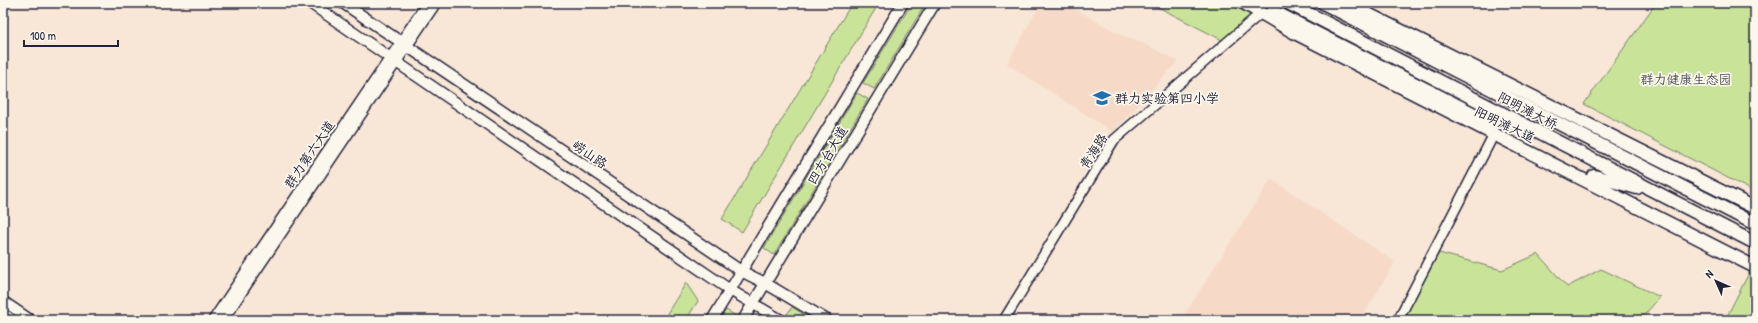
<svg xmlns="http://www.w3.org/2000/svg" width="1758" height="323" viewBox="0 0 1758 323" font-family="'Patrick Hand','LXGW WenKai TC',sans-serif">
<rect width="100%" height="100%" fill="#f8e6d6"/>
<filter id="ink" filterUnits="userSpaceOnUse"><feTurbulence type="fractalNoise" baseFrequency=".025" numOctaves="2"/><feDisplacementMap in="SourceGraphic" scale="8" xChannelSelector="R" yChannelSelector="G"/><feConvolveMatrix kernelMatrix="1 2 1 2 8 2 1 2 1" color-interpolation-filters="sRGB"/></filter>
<g filter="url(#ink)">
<path fill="#f6dac7" d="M1041,3h23l63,35 7,1 44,22 -65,71 -106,-68z
M1271,179l124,83 -34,58h-180z"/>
<path fill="#c9e399" stroke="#76826a" d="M852,3h27l-137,229 -20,-13z
M912,3h14l-52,86 -11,-6z
M1150,3h77l25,13 -30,24z
M1656,3h90l9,12v177l-171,-88z
M857,93l11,6 -94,156 -10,-7z
M1439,253l63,17 36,-16 29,33 34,-18 59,28 -20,23h-238z
M1749,273l6,3v44h-30z
M686,283l12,18 -12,19h-23z
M792,307l21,13h-17l-9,-6z
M726,310l12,7 -2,3h-16z"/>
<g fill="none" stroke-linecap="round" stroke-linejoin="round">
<g stroke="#22223b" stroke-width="12">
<path id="secondary" d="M3,301l28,19
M3,313l10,7
M213,320l214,-317
M223,320l213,-317
M1004,320l110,-180 147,-127
M1398,320l96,-186"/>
</g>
<g stroke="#22223b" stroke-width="13">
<path id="primary" d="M310,3l420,287 51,30
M343,3l398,268 24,12 62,37
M712,320l191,-317
M743,320l192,-317"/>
</g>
<g stroke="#22223b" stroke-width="15">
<path id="highway" d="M1244,3l51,30 460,234
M1288,3l467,240
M1323,3l432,221
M1346,3l409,205
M1273,11l221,113
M1594,176l43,12"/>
</g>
<use href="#secondary" stroke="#fbf7ec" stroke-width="9"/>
<use href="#primary" stroke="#fbf7ec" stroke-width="10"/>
<use href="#highway" stroke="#fbf7ec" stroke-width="12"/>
</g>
</g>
<defs>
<g id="school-bare" transform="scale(1.38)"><path d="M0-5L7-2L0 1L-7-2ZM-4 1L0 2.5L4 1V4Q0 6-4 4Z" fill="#1f6fb2" stroke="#fbf7ec" stroke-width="2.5" paint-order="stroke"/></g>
</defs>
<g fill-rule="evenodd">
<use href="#school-bare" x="1102" y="98"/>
</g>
<g text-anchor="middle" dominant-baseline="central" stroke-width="3.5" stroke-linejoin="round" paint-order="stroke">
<g font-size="13" fill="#4c5252" stroke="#fbf7ec">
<text x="1686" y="79">群力健康生态园</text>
</g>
<g font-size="13" fill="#22223b" stroke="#fbf7ec" text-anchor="start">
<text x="1115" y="98">群力实验第四小学</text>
</g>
<g font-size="13" fill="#22223b" stroke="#fbf7ec">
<text transform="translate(1528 110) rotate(27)">阳明滩大桥</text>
<text transform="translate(1505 124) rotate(26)">阳明滩大道</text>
<text transform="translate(1093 151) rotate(-57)">青海路</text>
<text transform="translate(309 154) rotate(-56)">群力第六大道</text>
<text transform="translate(590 154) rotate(34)">崂山路</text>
<text transform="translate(827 155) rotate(-59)">四方台大道</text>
</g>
</g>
<rect width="1758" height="323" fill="none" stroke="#fbf7ec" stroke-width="16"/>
<rect x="8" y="8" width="1742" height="307" fill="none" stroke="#22223b" stroke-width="1.5" filter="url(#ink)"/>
<g transform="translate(1716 281) rotate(315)" stroke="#fbf7ec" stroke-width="3" paint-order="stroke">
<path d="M0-3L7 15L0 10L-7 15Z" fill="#22223b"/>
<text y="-6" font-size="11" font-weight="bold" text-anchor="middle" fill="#22223b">N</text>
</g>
<path d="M24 40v6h94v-6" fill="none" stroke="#22223b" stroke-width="2"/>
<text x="30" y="40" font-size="12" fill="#22223b" stroke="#fbf7ec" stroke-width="3" paint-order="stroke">100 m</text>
</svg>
